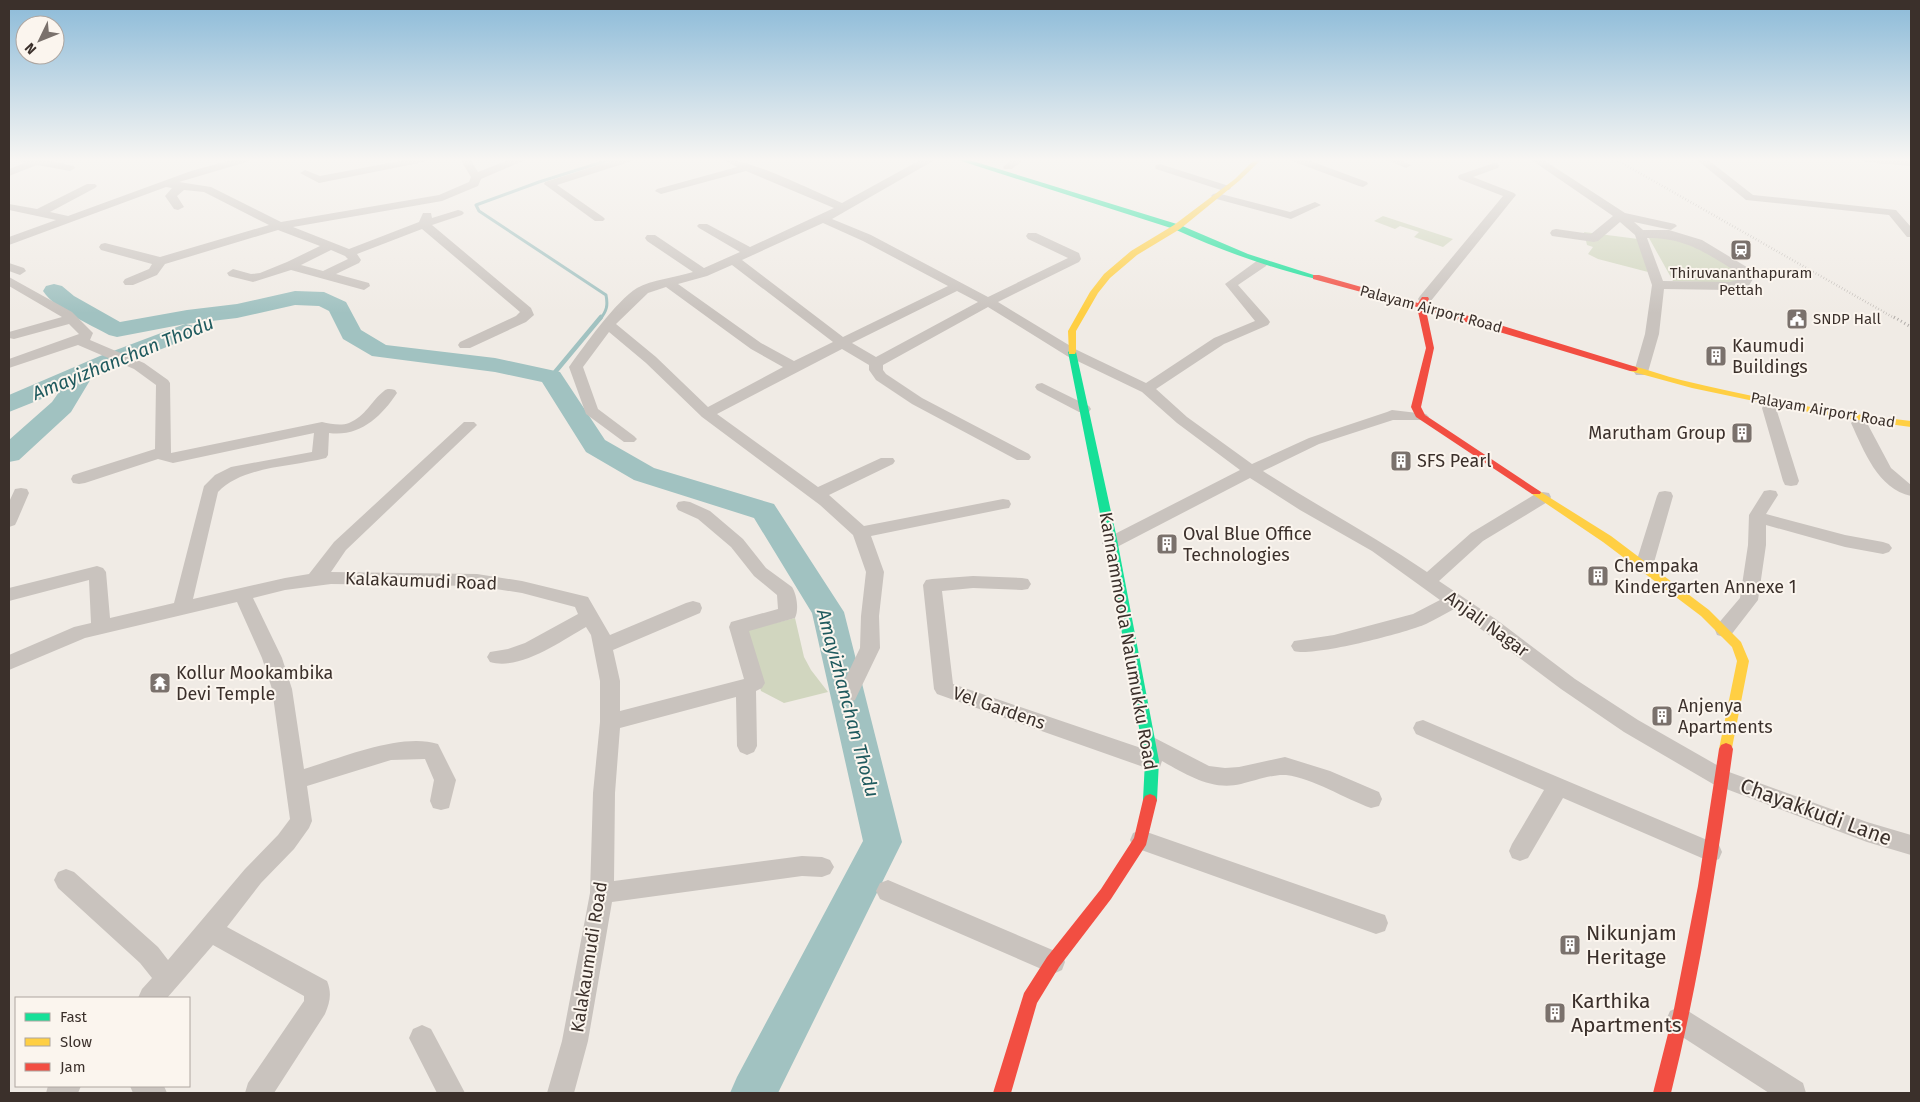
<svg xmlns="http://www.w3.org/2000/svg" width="1920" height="1102" viewBox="0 0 1920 1102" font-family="'Fira Sans',sans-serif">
<rect width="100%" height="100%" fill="#f0ebe5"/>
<path fill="#d1d6bf" d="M1383,216l70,23 -10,8 -29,-10 5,-5 -19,-6 -5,3 -21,-8z
M1584,232l54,7 10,33 -50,-13 -10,-5 5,-7 -6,-2z
M1659,237l21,2 63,33v8l-8,3 -62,-2 -24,-43z
M795,618l9,39 7,13 17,22 -44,11 -23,-12 -18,-60z"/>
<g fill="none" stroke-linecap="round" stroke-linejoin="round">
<path stroke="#a1c2c1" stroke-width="3" d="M600,319c7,-8 8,-14 6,-24l-127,-84 -3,-6 63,-23 73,-23"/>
<path stroke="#a1c2c1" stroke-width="4.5" d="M551,377l50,-60"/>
<path fill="#a1c2c1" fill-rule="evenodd" d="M54,284l8,2 12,10 46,26 67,-12 50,-6 58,-13 29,1 22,10 15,28 25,15 109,13 65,14 45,68 49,28 120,36 70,108 58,230 -124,251h-48l7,-16 126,-236 -51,-228 -58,-95 -120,-38 -48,-28 -44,-70 -47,-10 -123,-16 -29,-17 -14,-28 -10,-5 -24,-1 -58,13 -51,6 8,2 4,5 -4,5 -102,41 -21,35 -52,48 -10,2v-22l43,-38 7,-10 -50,20v-17l91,-39 85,-32 -68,13 -8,-2c-21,-12 -52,-24 -66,-44l3,-5z"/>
<path fill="#c9c3be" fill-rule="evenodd" d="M15,159h26l33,7 1,2 -5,3 -33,-6 -28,11v-7l15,-6z
M235,159h16l-1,2 -71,21 32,5 70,35 158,-27 30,-13 2,-5 -11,-18h10l8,13 33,-13h13l-1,2 -42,18 -3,7 -36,15 -149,26 56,22 70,-27 4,-9h8l1,5 26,-8 4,1 2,2 -2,2 -30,10 99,83 3,7 -8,7 -56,26h-10l-2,-3 2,-3 56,-26 4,-4 -98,-83 -65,25 4,6 -2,3 -23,11 33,9 1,3 -6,4 -73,-20 -38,12 -24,-6 -2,-3 6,-4 18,5 9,-1 27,-11 33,-16 -42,-16 -113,34 -8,11 -24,10h-8l-2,-3 2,-3 24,-10 3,-5 -51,-14 -2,-3 2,-3 4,-1 55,14 109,-32 -65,-33 -20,-2 -7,6 7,11 -6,3 -4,-1 -9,-13 7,-8 -6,-1 -157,58v-8l47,-17 -47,-10v-6l28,5 50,-25h8l2,2 -2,2 -45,24 18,4 123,-45zM331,250l14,6 3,3 -25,12 -22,-6z
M410,159h19l-5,3 -105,21 -19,-10 5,-3 15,6z
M618,159h15l-1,2 -75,24 46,32 2,2 -2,2h-8l-51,-37 1,-2z
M722,159c24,-2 93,33 120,44l80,-44h12l-1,2 -101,58 39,16 117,62 80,-39 -40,-19 -2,-3 2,-3h8l43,20 2,6 -2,3 -81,40 79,48 69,33 68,-45 41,-17 -30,-37 33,-24h8l2,3 -2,3 -28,19 30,34 2,3 -2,3 -44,19 -68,45 31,28 65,47 57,-26 78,-26 5,-2 34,4 3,3 -3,3h-33l-74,24 -56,27c54,35 111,65 164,101l44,-39 66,-40 6,-1 6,1 2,4 -2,4 -66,40 -44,40 58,39 78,59 63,41 91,52 138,50 44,13v20l-44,-13 -154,-58 -89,-52 -63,-43 -107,-80c-9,5 -18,10 -28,15 -21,9 -112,33 -132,27l-3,-5 3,-5 40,-6 79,-21 27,-14 -68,-49 -72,-41 -50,-32 -133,69 -6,2 -6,-2 -3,-4 3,-4 135,-69 -63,-47 -35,-31 -75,-36 -79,-49 -105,58v5l3,4 36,24 107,56 2,3 -2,3h-12l-105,-56 -36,-24 -7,-10v-5l-27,-16 -125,65 101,73 63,-29h12l2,3 -2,3 -64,31 35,31 139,-27 6,1 2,4 -2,4 -6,1 -132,27 13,36 -5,44 1,32 -25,52 -7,2 -7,-2 -3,-6 22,-46 1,-32 5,-44 -13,-37 -33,-30 -118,-88 -56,-54 -37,-31 -26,35 15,42 36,27 3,3 -3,3h-10l-38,-28 -17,-47c15,-21 47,-66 68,-79 14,-8 40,-11 56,-16l-46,-31 -2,-3 2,-3h8l49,33 36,-16 -41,-24 -2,-2 2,-2h8l43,23 84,-39 -88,-37 -85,23 -6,-3 2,-2 80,-22zM823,223l40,18 85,45 -105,51 -101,-77zM732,265l101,77 -39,19 -33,-18 -83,-59 29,-8zM666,287l85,62 32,18 -75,40 -52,-50 -40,-33 32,-31zM957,291l21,11 -102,55 -24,-14z
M1013,159h11l-12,10h-8l-1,-2z
M1291,159h14l62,23 1,2 -5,3 -4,-1 -67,-25z
M1384,159h14l13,6 -5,3z
M1530,159h12l83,54 50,11 2,2 -6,4 -37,-8 9,8h26l33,10 48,29 3,10 -5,8 -18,3 -66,-1 -5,45 -11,38 -2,3h-10l-2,-3 11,-38 7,-49 -17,-50 -15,-13 -22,19 -4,1 -42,-6 -2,-3 2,-3 4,-1 35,5 22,-18zM1647,238c41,0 60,16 93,36l1,5 -11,3 -67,-1z
M1696,159h11l46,36 143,15 15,17v10h-4l-18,-22 -143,-15z
M1860,159l51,1v6l-46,-4z
M1494,163l4,1 1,2 -1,2 -25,9 41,16 2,2 -86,107h-10l-2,-3 2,-3 83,-100 -44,-17 -1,-2 1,-2z
M1160,164l69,22 2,2 -2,2h-8l-65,-21 -1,-2 1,-2z
M1217,193l73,19 25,-10 6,3 -30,14 -78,-21 -2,-2 2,-2z
M9,263l15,5 2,3 -6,4 -11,-4z
M9,277l63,35 21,21 -3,7 54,23 24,17 2,3 1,70 151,-31c9,2 19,4 27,1 17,-7 22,-22 35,-32 3,-3 7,-2 11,-1l2,3c-16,24 -37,44 -68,40l-1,22 -2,3c-35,9 -83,8 -108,34l-25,107 92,-21 24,-4 25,-32 130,-120h10l3,3 -3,3 -128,122 -15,22 146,2 45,7 66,16 22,38 76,-32 7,-2 7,2 2,5 -2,5 -87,37 7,31v30l124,-32 -15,-52 2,-5 47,-13 -1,-14 -23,-19 -23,-29 -33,-28 -20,-9 -2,-4 2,-4 6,-1 6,1 20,9 33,28 23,29 26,19c5,8 7,23 3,31l-46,13 16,52 -3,5 -6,3 1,55 -3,6 -7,3 -7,-3 -3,-6 -1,-49 -116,31 -5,65 -1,88 188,-25 20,1 8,3 4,7 -4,7 -8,3 -20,-1 -190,26 -24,139 -14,52h-27l15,-52 28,-148 3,-100 7,-71v-41l-9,-46 -5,-8c-25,14 -66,44 -96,35l-3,-5 3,-5 18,-3 17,-6 53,-29 -3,-7 -53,-14 -45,-7 -146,-2 -46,6 -32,8 29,60 10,31 12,80c36,-11 98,-37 134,-25l18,36 -7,28 -8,2 -8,-2 -3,-7 4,-21 -9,-21 -34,1 -84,26 5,35 -3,7 -15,21 -33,34 -34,44 100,54c5,12 3,21 -2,33l-51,79h-29l3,-10 56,-82v-5l-91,-51 -46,53h-29l4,-9 10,-11 -12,-15 -82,-75 -4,-8 4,-8 8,-3 8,3 84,75 10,13 77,-91 33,-34 12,-16 -18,-130 -10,-31 -25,-56 -152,36 -76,32v-15l65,-28 17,-4 -2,-43 -80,21v-13l88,-22 6,2 3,4 4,46 64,-15 30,-117 11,-11 16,-8 81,-15 2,-19 -141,30 -15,-4 -73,24 -6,1 -6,-1 -2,-4 2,-4 82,-26 1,-64 -22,-16 -56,-24 -69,23v-9l70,-25 -10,-10 -55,15 -5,-1v-6l53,-15 -53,-31z
M1042,383l47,23 2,3 -2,3h-10l-42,-22 -2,-3 2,-3z
M1769,404l5,1 2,3 23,73 -2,4 -6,1 -6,-1 -2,-4 -21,-73 2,-3z
M1859,418l5,2 3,3 24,45 20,17v11c-33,-7 -47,-45 -60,-73l3,-3z
M21,488l6,1 2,4 -12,28 -2,4 -6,2v-25l6,-13z
M1770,490l6,1 2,4 -12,19 79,21 38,7 6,2 3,4 -3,4 -6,2 -38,-7 -79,-22v20l-8,55 -27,35 -7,2 -7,-2 -2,-5 2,-5 23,-27 8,-53 1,-30 15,-24z
M1665,491l6,1 2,4 -20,70 -3,4 -6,2 -6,-2 -3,-4 22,-70 2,-4z
M973,576l49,2 6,1 3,5 -3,5 -6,1 -49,-2 -31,3 11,93 188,64 -2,-4 3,-6 7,-3 60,31 16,2 14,-1 46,-10 45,14 49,21 3,7 -3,7 -8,2c-26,-9 -58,-30 -85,-33 -14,-1 -32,6 -45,9 -29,7 -54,-9 -79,-23l-2,6 -8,3 -215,-76 -3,-5 -11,-104 3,-5 6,-1z
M1423,720l296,125 3,7 -3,7 -8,3 -148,-64 -35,60 -8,3 -8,-3 -3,-7 3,-7 32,-54 -128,-56 -3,-6 3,-6z
M1141,830l235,82 9,3 3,8 -3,8 -9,3 -243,-87 -3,-7 3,-7z
M888,880l174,74 3,8 -3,8 -9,4 -173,-75 -4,-8 4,-8z
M1679,1007l9,4 115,72 3,10h-37l-99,-64 -4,-9 4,-9z
M422,1025l9,4 34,64h-28l-28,-55 4,-9z
M48,1086h33l-3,7h-32z
M130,1086h34l3,7h-34z"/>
<path fill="#16e098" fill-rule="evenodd" d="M957,159h9l214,66 68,29 72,23 -4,2c-49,-12 -96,-29 -142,-50l-216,-69z
M1072,349l4,3 41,187 42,222 -2,39 -2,4 -5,2 -5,-2 -2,-4 2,-39 -40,-222 -37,-187z"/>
<path fill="#ffcf43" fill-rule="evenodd" d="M1255,159h7l-23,22 -59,48 -43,26 -27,23 -12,15 -22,38v21l-1,2h-6l-1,-23 22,-39 14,-18 27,-23 43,-26 61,-46z
M1633,366c16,4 32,10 48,14 75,18 153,33 230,41v6l-60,-8 -59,-10 -100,-21 -62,-17v-4z
M1536,489l75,47 98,74 32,32 8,19 -18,92 -5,2 -5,-2 -2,-4 18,-88 -5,-14 -31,-31 -98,-74 -71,-48 -1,-2 1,-2z"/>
<path fill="#f24e42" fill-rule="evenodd" d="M1313,275h6l99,28 4,-6h6l1,2 -3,5 64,18 146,45 2,2 -2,2h-6l-204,-61 8,38 -13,59 4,8 116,77 -1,2h-8l-116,-77 -5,-10 15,-59 -9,-41 -104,-28z
M1726,743l5,2 2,4c-16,116 -34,231 -62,344h-18l20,-79 25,-128 21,-137 2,-4z
M1150,794l5,2 2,4 -11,45 -35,54 -52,68 -22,36 -26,90h-18l31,-100 23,-36 54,-68 33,-51 9,-38 2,-4z"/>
<path stroke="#b1aca8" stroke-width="2.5" stroke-dasharray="0.5 2.5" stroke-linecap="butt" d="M1615,159l281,160"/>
<path stroke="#b1aca8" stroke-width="3" stroke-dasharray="1 3" stroke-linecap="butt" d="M1894,317l17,10"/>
</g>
<linearGradient id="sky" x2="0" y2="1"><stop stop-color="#8bbad8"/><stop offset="0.51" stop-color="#f8f6f3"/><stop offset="1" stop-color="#f8f6f3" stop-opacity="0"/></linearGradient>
<rect width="1920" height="313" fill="url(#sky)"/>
<defs>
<g id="station-square" transform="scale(1.125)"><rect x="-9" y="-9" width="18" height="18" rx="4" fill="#7a716c" stroke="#fbf5ee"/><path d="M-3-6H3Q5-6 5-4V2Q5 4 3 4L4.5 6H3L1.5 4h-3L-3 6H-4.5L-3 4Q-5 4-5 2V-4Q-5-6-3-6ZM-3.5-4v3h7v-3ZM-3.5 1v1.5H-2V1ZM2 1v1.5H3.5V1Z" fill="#fff"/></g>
<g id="civic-square" transform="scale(1.125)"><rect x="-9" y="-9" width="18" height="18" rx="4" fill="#7a716c" stroke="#fbf5ee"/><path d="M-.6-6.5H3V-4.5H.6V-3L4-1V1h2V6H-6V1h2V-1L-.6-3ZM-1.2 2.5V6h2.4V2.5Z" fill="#fff"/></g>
<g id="building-square" transform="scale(1.125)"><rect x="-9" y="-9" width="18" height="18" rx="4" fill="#7a716c" stroke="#fbf5ee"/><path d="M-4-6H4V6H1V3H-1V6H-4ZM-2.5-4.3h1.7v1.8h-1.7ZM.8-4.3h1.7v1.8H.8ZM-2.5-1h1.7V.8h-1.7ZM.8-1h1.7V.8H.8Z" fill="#fff"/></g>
<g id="temple-square" transform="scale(1.125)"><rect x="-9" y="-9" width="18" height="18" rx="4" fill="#7a716c" stroke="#fbf5ee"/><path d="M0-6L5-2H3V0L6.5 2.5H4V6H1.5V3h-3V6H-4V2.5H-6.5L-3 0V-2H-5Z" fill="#fff"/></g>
</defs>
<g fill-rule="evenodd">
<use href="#station-square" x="1741" y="250"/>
<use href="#civic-square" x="1797" y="319"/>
<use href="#building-square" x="1716" y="356"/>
<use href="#building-square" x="1742" y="433"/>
<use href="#building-square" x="1401" y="461"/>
<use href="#building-square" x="1167" y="544"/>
<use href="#building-square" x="1598" y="576"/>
<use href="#temple-square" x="160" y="683"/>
<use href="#building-square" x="1662" y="716"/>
<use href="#building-square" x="1570" y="945"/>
<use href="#building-square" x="1555" y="1013"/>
</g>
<g text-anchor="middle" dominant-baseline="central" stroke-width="4" stroke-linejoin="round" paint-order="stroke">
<g font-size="15" fill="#3b302b" stroke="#fbf5ee">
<text x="1741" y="273">Thiruvananthapuram<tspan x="1741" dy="17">Pettah</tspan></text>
<text x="1813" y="319" text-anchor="start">SNDP Hall</text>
</g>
<g font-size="15" fill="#3b302b" stroke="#fbf5ee">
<text transform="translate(1431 309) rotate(15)">Palayam Airport Road</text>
<text transform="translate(1823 410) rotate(10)">Palayam Airport Road</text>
</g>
<g font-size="18" fill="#3b302b" stroke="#fbf5ee" text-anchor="start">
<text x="1732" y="346">Kaumudi<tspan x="1732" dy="21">Buildings</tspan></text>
<text x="1726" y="433" text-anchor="end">Marutham Group</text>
<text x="1417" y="461">SFS Pearl</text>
<text x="1183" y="534">Oval Blue Office<tspan x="1183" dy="21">Technologies</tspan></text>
<text x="1614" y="566">Chempaka<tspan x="1614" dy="21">Kindergarten Annexe 1</tspan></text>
<text x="176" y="673">Kollur Mookambika<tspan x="176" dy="21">Devi Temple</tspan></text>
<text x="1678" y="706">Anjenya<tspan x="1678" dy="21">Apartments</tspan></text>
</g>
<g font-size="18" fill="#3b302b" stroke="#fbf5ee">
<text transform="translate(421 581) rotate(2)">Kalakaumudi Road</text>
<text transform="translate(1487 624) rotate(36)">Anjali Nagar</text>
<text transform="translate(1128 641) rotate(80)">Kannammoola Nalumukku Road</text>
<text transform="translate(999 708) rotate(19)">Vel Gardens</text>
<text transform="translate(589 957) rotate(-81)">Kalakaumudi Road</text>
</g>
<g font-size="19" font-style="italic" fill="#1f5a5e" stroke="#fbf5ee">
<text transform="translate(123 358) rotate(-22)">Amayizhanchan Thodu</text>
<text transform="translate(848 703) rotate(75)">Amayizhanchan Thodu</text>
</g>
<g font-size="21" fill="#3b302b" stroke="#fbf5ee">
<text transform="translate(1816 812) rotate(20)">Chayakkudi Lane</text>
</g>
<g font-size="21" fill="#3b302b" stroke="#fbf5ee" text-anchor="start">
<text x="1586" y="933">Nikunjam<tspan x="1586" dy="24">Heritage</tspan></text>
<text x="1571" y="1001">Karthika<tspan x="1571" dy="24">Apartments</tspan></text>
</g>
</g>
<rect width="1920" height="1102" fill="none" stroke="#3b302b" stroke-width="20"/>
<rect x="15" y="997" width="175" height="90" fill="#fbf5ee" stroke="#aea6a0"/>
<rect x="25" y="1013" width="25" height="8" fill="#16e098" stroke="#aea6a0"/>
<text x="60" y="1022" font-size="15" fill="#3b302b">Fast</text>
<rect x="25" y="1038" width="25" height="8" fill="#ffcf43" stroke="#aea6a0"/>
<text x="60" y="1047" font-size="15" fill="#3b302b">Slow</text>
<rect x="25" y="1063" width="25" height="8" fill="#f24e42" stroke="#aea6a0"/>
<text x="60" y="1072" font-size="15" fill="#3b302b">Jam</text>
<g transform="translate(40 40) rotate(227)"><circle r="24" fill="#fbf5ee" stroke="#aea6a0"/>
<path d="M0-4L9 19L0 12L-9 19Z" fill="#7a716c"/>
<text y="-8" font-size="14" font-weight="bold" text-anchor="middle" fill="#3b302b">N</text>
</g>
</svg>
